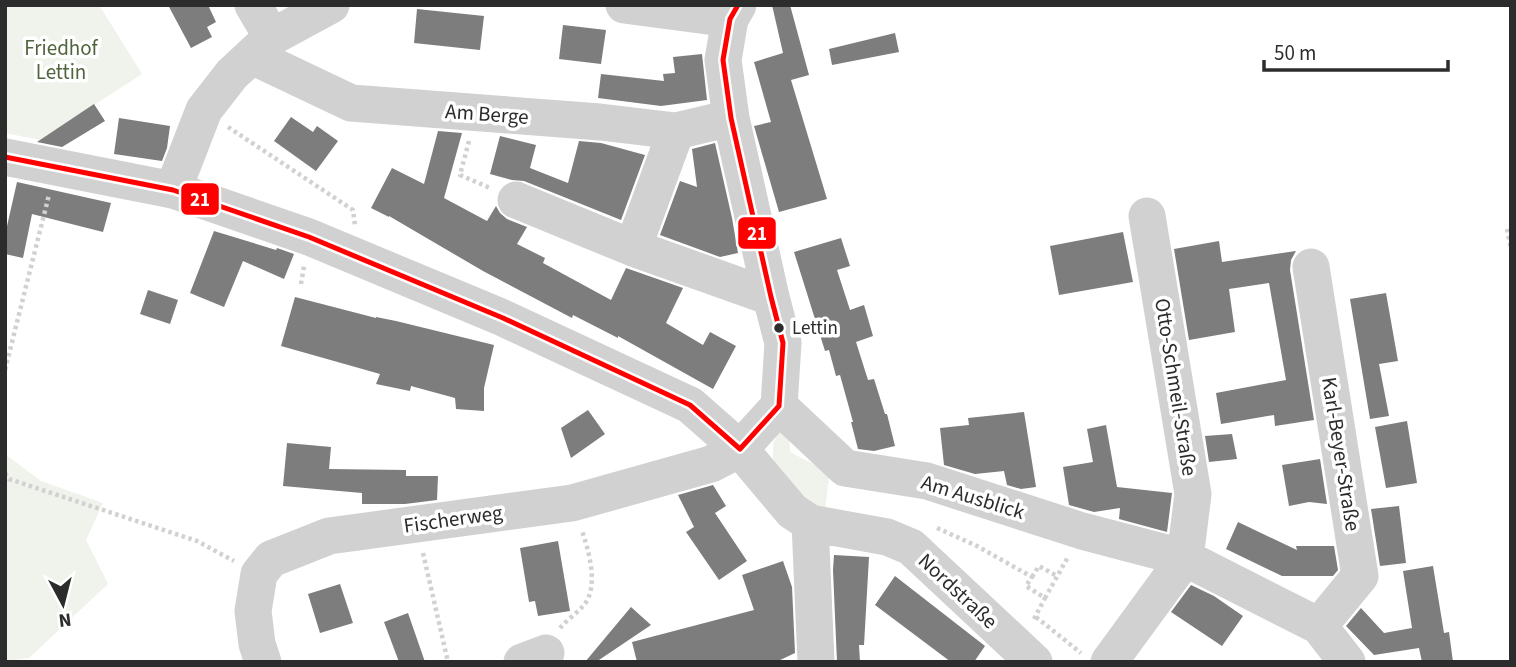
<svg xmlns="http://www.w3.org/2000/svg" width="1516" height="667" viewBox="0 0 1516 667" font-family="'Source Sans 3',sans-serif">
<rect width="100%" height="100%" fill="#fff"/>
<path fill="#eff3eb" d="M5,5h94l43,69 -102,66 -35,-7z
M781,428l8,5 1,19 37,19 2,6 -4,35 -17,-7 -29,-32 -6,-15v-15z
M5,454l36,27 62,22 -17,37 22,44 -79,74 -24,3z"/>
<path fill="#7d7d7d" d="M168,5h40l8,17 -9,5 5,10 -21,11z
M772,5h18l19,70 -18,5 36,119 -48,13 -25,-86 17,-4 -17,-60 29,-9z
M417,9l67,7 -4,34 -66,-7z
M563,25l43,5 -5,34 -42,-5z
M895,33l4,19 -67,13 -3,-16z
M702,54l5,46 -46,6 -63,-8 3,-24 63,7 -1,-7 12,-1 -2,-16z
M94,104l11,17 -43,26 -25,-5z
M291,117l22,15 4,-6 21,15 -22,30 -42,-30z
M119,118l51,8 -3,22 -5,13 -48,-7z
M438,131l24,2 -18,65 43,23 9,-15 4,7 7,6 20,8 -10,17 28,14 -2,5 68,37 15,-32 57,20 -17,35 37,22 7,-13 26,14 -23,43 -95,-53v2l-45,-23 -1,3 -89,-47 -94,-55v1l-18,-9 21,-40 32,16z
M500,136l36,9 -6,23 38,15 11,-42 22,2 44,12 -24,65 -97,-39 -12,-1 -22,-6z
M715,143l17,75 6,35 -18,4 -60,-22 20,-54 17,6 -5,-38z
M17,182l94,21 -8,29 -71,-18 -9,44 -18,-4v-19z
M214,231l62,19 1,-2 17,6 -10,25 -41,-18 -19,46 -34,-14z
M1123,232l10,50 -74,13 -9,-49z
M841,238l9,28 -13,4 13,40 14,-5 9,31 -17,6 12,38 6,-1 11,35h2l8,32 -21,5 -16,-2 -7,-27h2l-13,-47 -4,1 -7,-26 -4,1 -31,-99z
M1219,241l3,21 74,-11 -5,9 -1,10 24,150 -39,6 -1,-11 -53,9 -5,-31 70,-13 -17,-97 -40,6 6,43 -46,8 -15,-91z
M148,290l30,10 -8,24 -30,-10z
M1386,293l12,68 -19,3 10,52 -19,3 -20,-120z
M295,297l81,21v-1l20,4 98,24 -10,43v23l-28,-2 -1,-11 -44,-12 -1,5 -34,-7 4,-10 -99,-28z
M588,410l17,24 -34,24 -10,-30z
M1024,412l12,75 -15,2 -14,-4 -3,-14 -29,3 -31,-9 -4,-37 29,-3 -1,-7z
M1407,421l10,62 -31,5 -11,-61z
M1106,425l11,62 55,6 -5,39 -48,-13 1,-11 -26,4 -25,-7 -6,-38 30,-5 -6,-33z
M1232,434l5,25 -28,3 -4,-26z
M287,443l44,4 -2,22 77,1v6h32l-1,24 -32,4h-43v-11l-79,-7z
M1320,459l7,45 -18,-2 -20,4 -7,-41z
M713,485l13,21 -11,7 32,48 -28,19 -33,-48 8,-5 -16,-32z
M1399,506l7,57 -26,3 -9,-57z
M1238,522l59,28 -1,-4h38l4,24 -5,6h-51l-56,-27z
M558,541l12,70 -32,5 -3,-15 -6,1 -9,-54z
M834,555l35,2 -5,88h-5l1,17h-23l-4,-92z
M783,561l9,26 3,66 -19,9h-139l-5,-20 122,-32 -12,-35z
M1433,566l11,67 5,-1 4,30h-31l-3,-14 -45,7 -28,-29 15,-18 23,25 28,-5 -9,-57z
M895,576l90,70 -11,16h-23l-76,-57z
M340,584l13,39 -33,10 -12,-39z
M1191,585l23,11 29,20 -21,30 -51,-34z
M631,607l20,18 -55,37h-11z
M408,613l17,49h-26l-15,-40z"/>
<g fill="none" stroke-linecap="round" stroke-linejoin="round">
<path stroke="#d1d1d1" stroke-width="4.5" stroke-dasharray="3.5 3.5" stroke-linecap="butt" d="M228,127l125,83 2,16
M469,141l-9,34 30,13
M1507,229l4,20
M301,284l3,-18
M5,370l44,-175
M5,473l4,6 188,62 37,20
M937,528l40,18 55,31 -6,9 19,12 23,-41
M423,553l25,109
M1032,577l7,-11 18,10
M1036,617l45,36
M1034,619l11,-21
M560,628c7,-8 17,-15 24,-23 15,-18 5,-54 -2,-74"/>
<path stroke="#d1d1d1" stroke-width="37" d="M624,5l106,14
M272,37l59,-32
M252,56l99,47 249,19 76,9 55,-13
M5,157l168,33 136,47 194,81 187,87 50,44 52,62 18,12 77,14 24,10 123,115
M173,190l31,-80 28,-36 40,-37 -19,-32
M516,200l117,48 138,49
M1147,216l46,278 -8,64
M633,248l43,-117
M1311,267l49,309 -41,50
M779,406l66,62 82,13 155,50 103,27 134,68 28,36
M810,523l6,139
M263,662l-6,-18 -4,-33 6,-37 12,-15 58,-23 243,-33 139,-39 29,-15 39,-43 4,-63 -12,-46 -40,-179 -8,-58 7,-41 8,-14
M522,662l24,-9
M1109,662l76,-104"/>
<g stroke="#fff" stroke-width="10">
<path id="bus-1" d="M738,5l-8,14 -7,41 8,58 40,179 12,46 -4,63 -39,43
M5,157l168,33 136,47 194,81 187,87 50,44"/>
</g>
<use href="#bus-1" stroke="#f00" stroke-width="5"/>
</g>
<circle fill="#2c2c2c" stroke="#fff" stroke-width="2.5" cx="779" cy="328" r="6"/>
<g text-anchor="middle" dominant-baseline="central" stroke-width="7" stroke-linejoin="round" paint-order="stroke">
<g font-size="19" fill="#2c2c2c" stroke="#fff" text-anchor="start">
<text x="792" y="328">Lettin</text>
</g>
<g font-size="21" fill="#50643d" stroke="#fff">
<text x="61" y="48">Friedhof<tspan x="61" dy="24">Lettin</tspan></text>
</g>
<g font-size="21" fill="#2c2c2c" stroke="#fff">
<text transform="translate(487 114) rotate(4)">Am Berge</text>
<text transform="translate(1176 387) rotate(81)">Otto-Schmeil-Straße</text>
<text transform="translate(1341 454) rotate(81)">Karl-Beyer-Straße</text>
<text transform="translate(973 497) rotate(17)">Am Ausblick</text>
<text transform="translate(453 519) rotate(-8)">Fischerweg</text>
<text transform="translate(958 591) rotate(43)">Nordstraße</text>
</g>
</g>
<g stroke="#fff" stroke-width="2.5">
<rect x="180" y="182" width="40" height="34" rx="7" fill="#f00"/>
<rect x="737" y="216" width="40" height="34" rx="7" fill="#f00"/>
</g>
<g font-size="19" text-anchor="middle" font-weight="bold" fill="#fff">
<text x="200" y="206">21</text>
<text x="757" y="240">21</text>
</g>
<rect width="1516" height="667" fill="none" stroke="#2c2c2c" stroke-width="14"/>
<g transform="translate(63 604) rotate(173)" stroke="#ffffff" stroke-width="5" paint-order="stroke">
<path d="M0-5L12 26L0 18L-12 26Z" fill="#2c2c2c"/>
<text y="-10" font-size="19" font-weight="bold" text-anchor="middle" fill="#2c2c2c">N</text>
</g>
<path d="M1264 60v10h184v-10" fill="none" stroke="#2c2c2c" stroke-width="3.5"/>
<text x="1274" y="60" font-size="21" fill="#2c2c2c" stroke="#ffffff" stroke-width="5" paint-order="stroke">50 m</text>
</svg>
